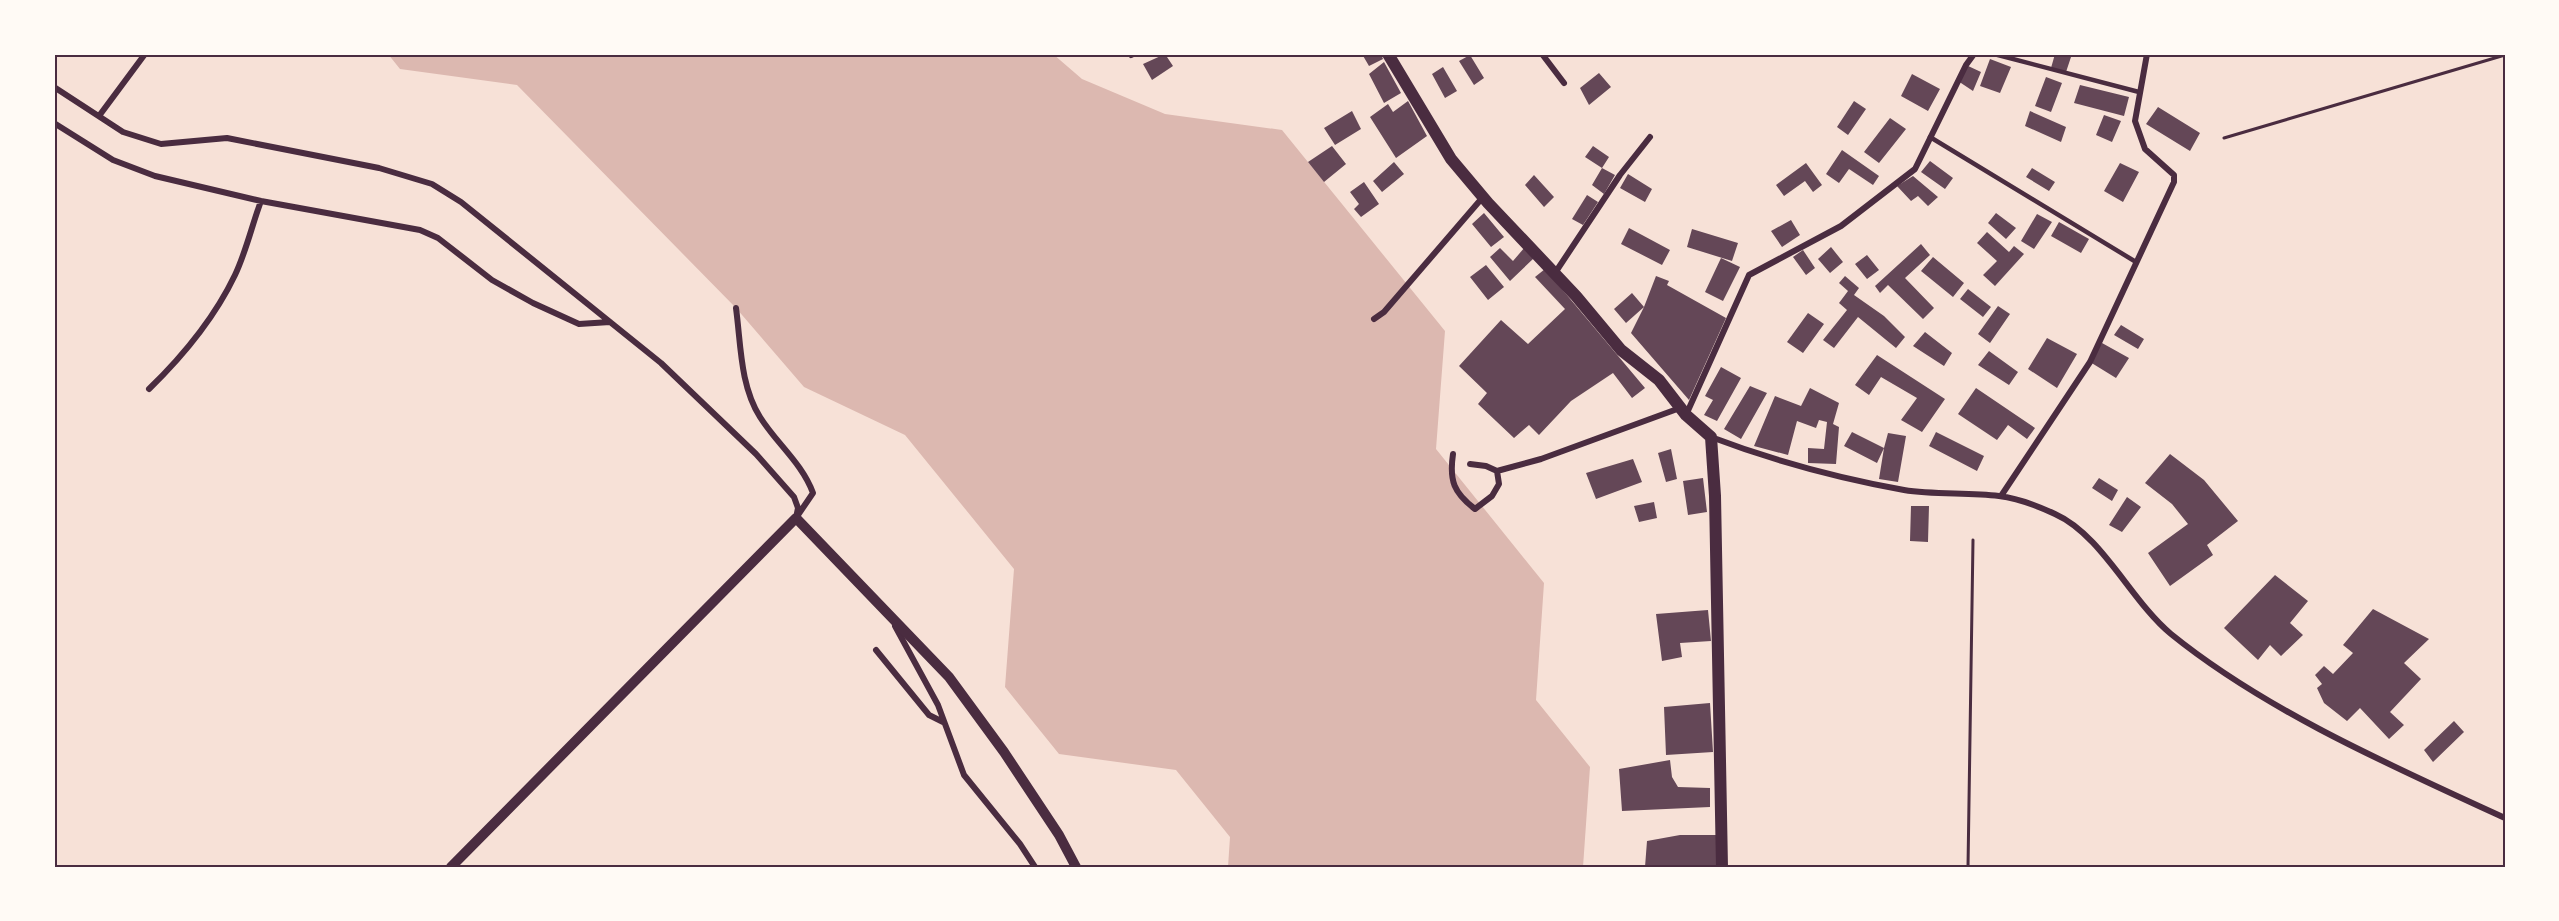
<svg xmlns="http://www.w3.org/2000/svg" width="2559" height="921" viewBox="0 0 2559 921" font-family="Signika,sans-serif">
<rect width="100%" height="100%" fill="#f7e1d7"/>
<path fill="#dcb8b0" d="M388,54h665l29,25 83,35 117,16 163,201 -9,118 108,134 -8,117 54,67 -7,100h-355l2,-30 -54,-67 -117,-16 -54,-67 9,-118 -109,-134 -101,-48 -68,-79 -219,-223 -117,-16z"/>
<path fill="#644757" d="M1165,54l8,12 -21,14 -9,-16z
M1362,54h19l2,5 -14,7z
M2055,54h17l-6,18 -15,-4z
M1470,55l14,23 -10,7 -15,-24z
M1990,59l21,8 -11,26 -20,-7z
M1384,62l17,31 -17,10 -15,-29z
M1966,65l15,7 -8,19 -15,-10z
M1443,67l14,24 -12,7 -13,-24z
M1599,73l12,14 -22,18 -9,-17z
M1912,74l28,15 -12,22 -27,-15z
M2046,77l16,6 -11,29 -16,-6z
M2080,85l49,12 -5,19 -50,-13z
M1408,101l19,35 -31,22 -26,-41 18,-13 5,8z
M1854,101l12,8 -18,26 -11,-8z
M2158,107l42,26 -10,18 -44,-27z
M1352,111l9,18 -26,16 -11,-17z
M2030,111l36,16 -5,15 -36,-16z
M2104,115l17,6 -9,21 -16,-7z
M1890,118l16,11 -27,34 -15,-11z
M1332,146l14,18 -22,18 -16,-20z
M1593,146l16,11 -7,11 -17,-11z
M1842,150l37,26 -6,9 -24,-16 -10,14 -13,-9z
M1930,161l23,17 -8,11 -24,-17z
M1394,162l10,12 -22,18 -9,-11z
M1806,163l16,22 -9,7 -8,-11 -21,15 -8,-11z
M2120,163l19,9 -16,30 -19,-11z
M1602,168l13,7 -11,19 -12,-9z
M2032,168l23,14 -6,9 -23,-14z
M1628,174l24,15 -7,13 -25,-14z
M1534,175l20,22 -10,10 -19,-22z
M1913,176l25,21 -10,9 -10,-10 -7,5 -14,-15z
M1364,182l15,22 -18,13 -7,-8 5,-5 -9,-12z
M1587,195l11,7 -15,23 -11,-6z
M1484,213l20,24 -13,10 -19,-23z
M1996,213l20,15 -10,11 -18,-16z
M2037,214l15,8 -18,27 -13,-8z
M1791,220l9,15 -18,12 -11,-16z
M2059,222l30,17 -8,14 -30,-17z
M1629,228l41,22 -8,15 -41,-21z
M1692,229l46,14 -6,18 -45,-14z
M1987,232l22,20 5,-6 10,8 -29,32 -12,-11 14,-14 -20,-18z
M1921,244l9,11 -25,23 29,30 -11,11 -35,-34 -8,8 -5,-7z
M1525,247l9,11 -24,23 -20,-24 10,-9 13,13z
M1831,247l12,15 -13,11 -12,-14z
M1803,250l12,18 -9,7 -13,-18z
M1867,255l12,15 -12,9 -12,-15z
M1933,257l31,26 -11,14 -32,-26z
M1721,258l19,9 -17,34 -18,-9z
M1486,265l18,22 -16,13 -18,-23z
M1545,269l100,119 -13,10 -19,-25 -42,28 -32,34 -10,-10 -15,13 -36,-34 9,-11 -28,-27 42,-46 27,24 37,-35 -30,-32z
M1656,276l13,5 -2,4 59,33 -37,82 -58,-67 13,-26 -18,16 -12,-14 18,-16 12,14z
M1845,276l14,12 -5,7 30,21 21,21 -9,11 -38,-31 -24,31 -11,-8 24,-30 -8,-7 9,-12 -9,-8z
M1968,289l23,18 -8,10 -23,-18z
M1998,306l12,8 -20,29 -12,-9z
M1808,313l16,11 -21,29 -16,-11z
M2121,325l23,14 -6,10 -24,-14z
M1925,332l27,21 -8,13 -31,-20z
M2047,338l30,16 -20,34 -29,-19z
M2102,343l27,15 -13,20 -26,-16z
M1989,351l29,21 -9,13 -31,-20z
M1877,355l68,44 -23,33 -21,-12 16,-22 -36,-21 -12,18 -14,-10z
M1721,367l20,11 -24,43 -13,-6 9,-15 -8,-4z
M1750,386l17,7 -26,46 -17,-10z
M1810,388l29,15 -6,21 6,3 -3,37 -28,-1v-15l16,1 3,-27 -8,-2 -3,8 -19,-7 -9,34 -34,-9 21,-50 26,10z
M1976,388l59,40 -8,11 -19,-14 -11,15 -39,-26z
M1852,432l32,16 4,-15 18,3 -8,46 -19,-3 5,-31 -7,15 -33,-17z
M1936,432l48,24 -7,15 -48,-25z
M1671,449l6,30 -11,3 -8,-29z
M2170,454l34,26 34,41 -31,24 6,10 -43,31 -22,-33 40,-29 -16,-20 -27,-21z
M1633,459l9,23 -46,17 -10,-26z
M1703,478l4,34 -19,3 -5,-34z
M2099,478l19,12 -6,11 -20,-13z
M2127,497l14,10 -19,25 -13,-7z
M1654,502l3,16 -18,4 -5,-16z
M1911,506h18l-1,36 -18,-1z
M2275,575l33,26 -18,22 13,12 -22,21 -11,-11 -12,15 -34,-32z
M2373,609l56,30 -25,24 17,16 -31,33 14,13 -15,14 -29,-31 -13,13 -23,-18 -7,-15 5,-4 -7,-9 9,-9 9,8 20,-21 -10,-8z
M1708,610l3,31 -31,2 2,14 -20,4 -6,-47z
M1710,703l3,49 -47,3 -2,-48z
M2454,721l10,11 -31,30 -9,-12z
M1670,760l2,17 6,10 32,1v19l-88,4 -3,-42z
M1680,835h42l1,32h-78l2,-26z"/>
<g fill="none" stroke-linecap="round" stroke-linejoin="round">
<path stroke="#4a2c40" stroke-width="3" d="M2224,138l281,-83
M1968,867l5,-327"/>
<path stroke="#4a2c40" stroke-width="4.5" d="M1994,54l145,38
M1930,137l206,125"/>
<path stroke="#4a2c40" stroke-width="6" d="M1542,54l22,29
M1131,55l2,-1
M54,87l69,45 38,12 66,-6 152,30 53,16 29,18 200,161 95,91 38,43 4,11 -2,10
M99,116l46,-62
M54,123l59,37 42,16 106,25 159,29 18,8 54,42 41,23 46,21 31,-2
M1555,273l65,-98 30,-38
M736,308c5,37 4,77 24,109 17,27 42,46 53,76l-15,22
M1374,319l10,-7 99,-115
M149,389c35,-34 65,-70 86,-114 11,-23 17,-50 26,-74
M1686,415l63,-140 92,-49 74,-57 51,-104 8,-11
M1711,437c63,24 127,41 193,53 31,5 64,2 95,6 17,2 41,11 56,18 47,21 76,87 116,120 95,77 223,133 334,184
M1453,454c-4,27 1,39 22,55l17,-13 7,-12 -2,-13 44,-12 139,-51
M1470,464l16,2 11,5
M2001,496l89,-134 84,-180v-7l-29,-26 -10,-28 12,-67
M895,626l43,79 26,70 56,69 15,23
M876,650l53,65 14,7"/>
<path stroke="#4a2c40" stroke-width="10" d="M451,867l345,-349 153,159 55,75 55,83 17,32"/>
<path stroke="#4a2c40" stroke-width="12" d="M1388,54l63,105 37,44 88,93 45,54 38,30 27,35 25,22 4,59 7,371"/>
</g>
<rect width="2559" height="921" fill="none" stroke="#fffaf5" stroke-width="111"/>
<rect x="56" y="56" width="2448" height="810" fill="none" stroke="#4a2c40" stroke-width="2"/>
</svg>
